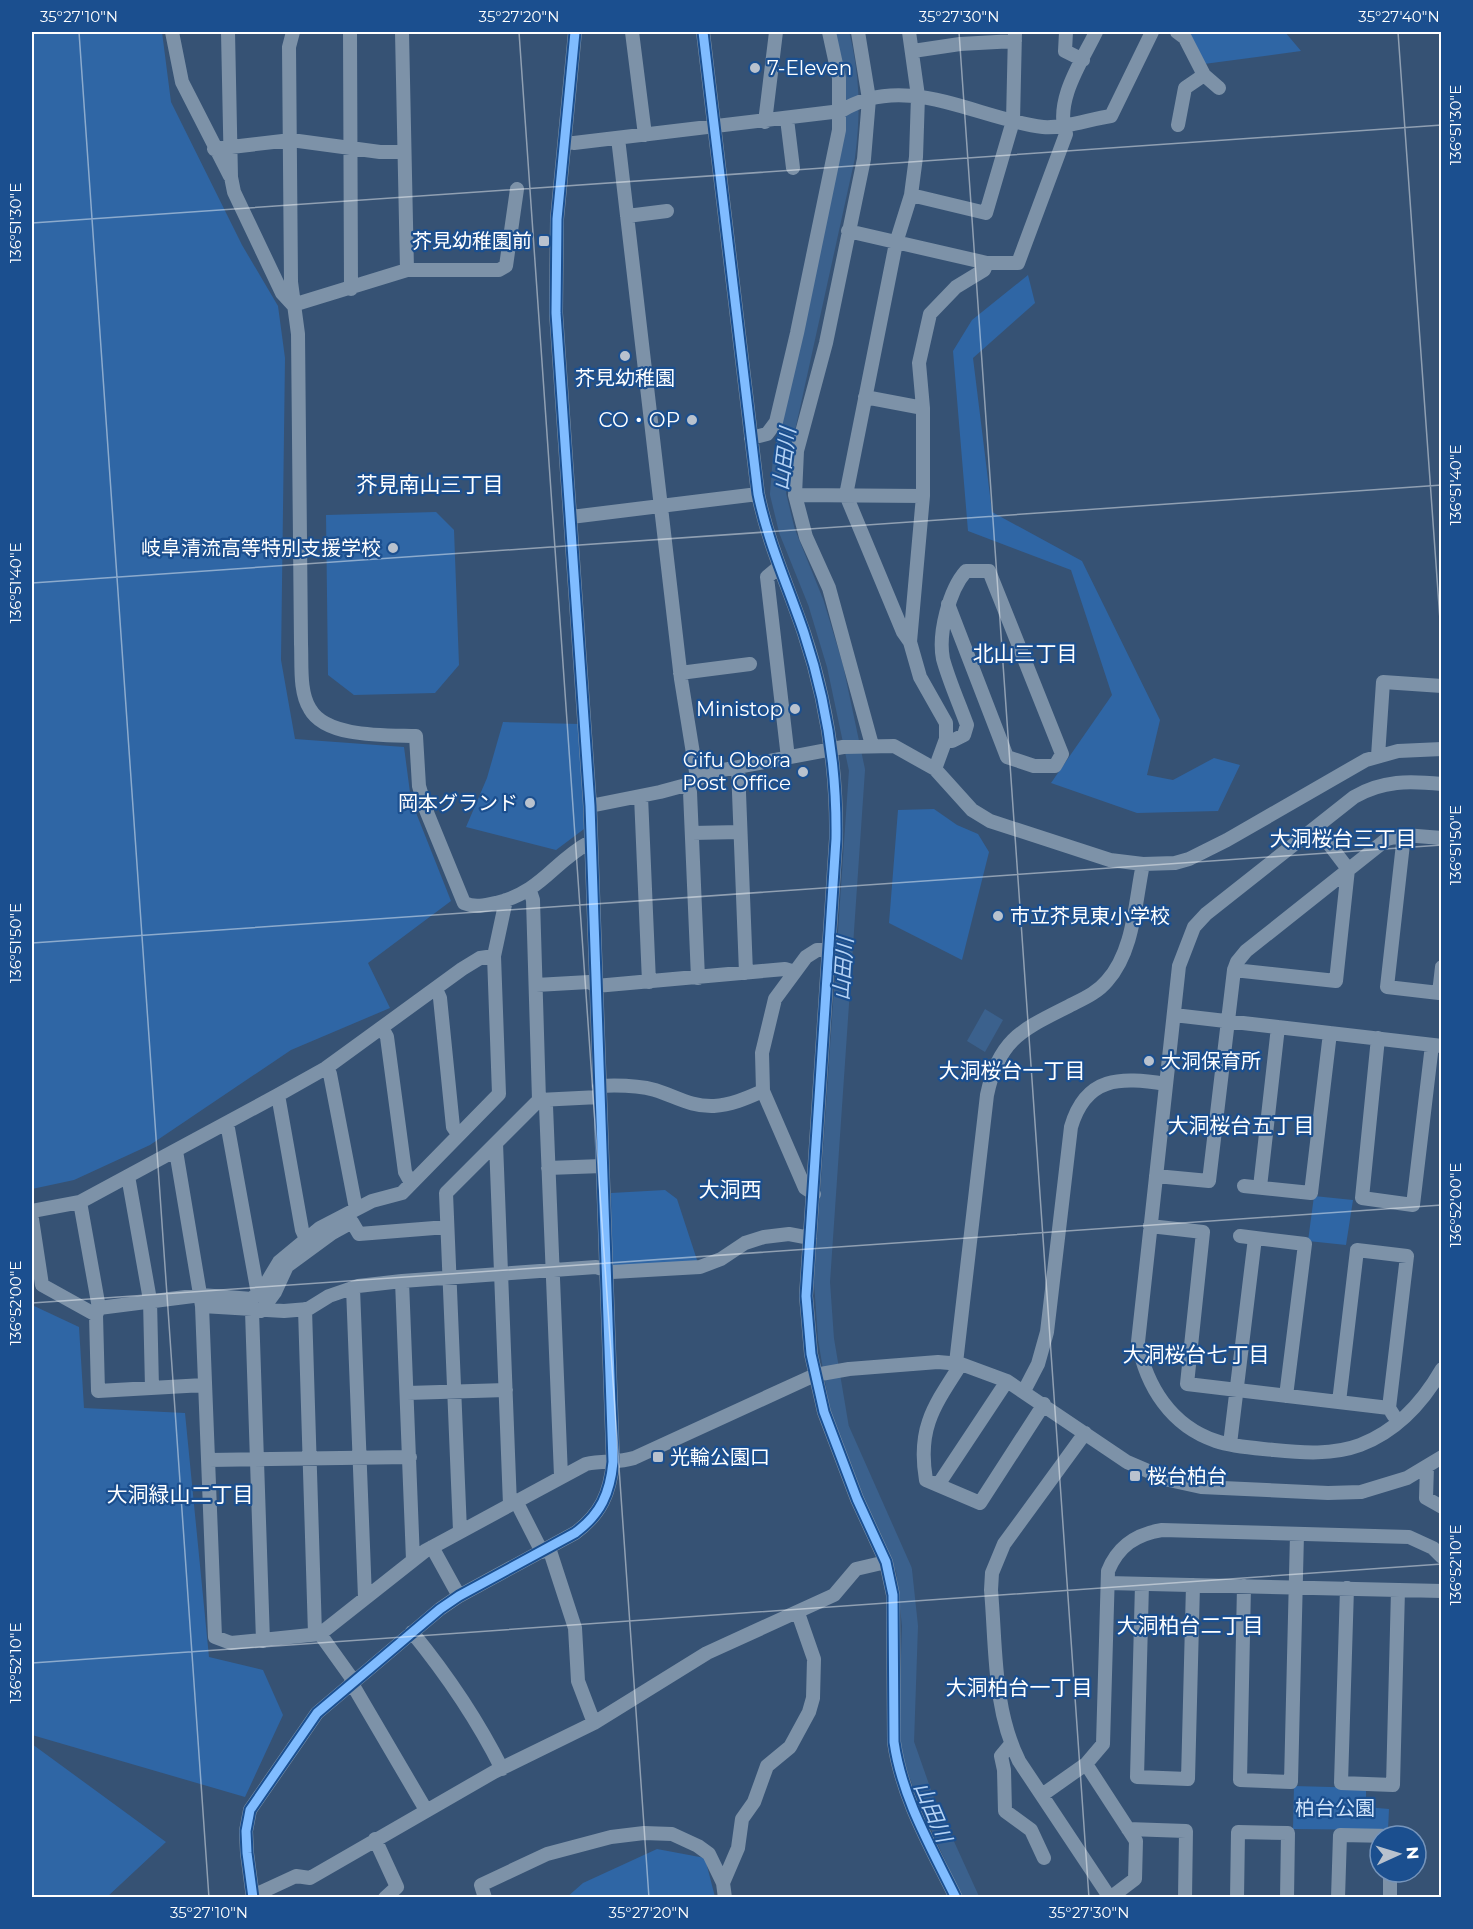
<svg xmlns="http://www.w3.org/2000/svg" width="1473" height="1929" viewBox="0 0 1473 1929" font-family="Montserrat,'Noto Sans JP',sans-serif">
<rect width="100%" height="100%" fill="#365274"/>
<path fill="#2f66a5" d="M32,32h130l9,70 71,143 36,61 7,52 -4,302 14,79 109,8 7,53 40,101 -83,62 22,45 -99,42 -141,95 -76,35 -42,9z
M1187,32h98l16,19 -97,13z
M1028,275l7,28 -62,55 19,154 90,49 78,159 -13,55 26,5 41,-22 26,7 -22,46 -81,2 -86,-30 61,-88 -41,-125 -103,-39 -15,-180 19,-31z
M436,512l18,18 5,135 -24,28 -81,2 -26,-20 -2,-160z
M503,722l77,2 4,105 -28,21 -90,-23 21,-49z
M934,809l23,16 21,9 11,18 -27,108 -73,-37 9,-113z
M665,1190l12,9 21,64 -86,6 -1,-76z
M1314,1196l39,4 -7,45 -38,-4z
M32,1305l47,22 5,81 101,5 24,244 54,13 20,45 -38,82 -213,-62z
M32,1744l134,98 -59,55h-75z
M1294,1786l72,2v19l23,2 -1,21 -95,-1z
M657,1849l48,9 10,39 -149,1 17,-15z"/>
<path fill="#3b618d" d="M985,1009l18,11 -18,32 -18,-11z"/>
<g fill="none" stroke-linecap="round" stroke-linejoin="round">
<path stroke="#3b618d" stroke-width="16" d="M841,32c11,44 12,80 6,125l-66,300 -3,37 9,37 29,72 19,63 22,104 -35,512 4,57 15,89 63,142 6,56 -4,117 19,54 46,101"/>
<path stroke="#7d92a8" stroke-width="14" d="M172,32l10,50 48,94
M228,32l3,145 3,15 48,101 11,12
M293,32l-4,15 2,235 7,52 3,310c1,20 -2,48 9,65 16,29 77,26 106,27l3,50 7,24 38,93c12,5 20,2 32,0 46,-11 57,-41 94,-61
M350,32l1,257
M402,32l5,238
M632,32l13,103
M703,32l55,462c10,49 30,92 46,139 22,66 33,136 32,206l-30,457 5,58 13,58 33,87 29,63 7,33 1,147c8,56 37,105 62,156
M858,32l11,67 -5,60 -38,184 -29,108 -2,44 11,42 23,51 43,157
M909,32l9,64 -2,61 -5,38 -15,48 -50,252 57,137 7,10
M1066,32l-1,19 18,9
M1177,32l8,6 19,37 15,13
M913,51l47,-7 55,-3
M787,119l6,49
M765,122l11,-90
M1178,125l7,-37 19,-13
M618,138l63,541 16,99
M565,141l9,2 267,-32c65,-40 136,8 202,16 20,2 47,-8 68,-11l41,-84
M214,149l77,-9 89,12h24
M911,195l75,18 27,-92 2,-89
M627,216l40,-5
M848,231l139,32h31l48,-129c-12,-33 16,-73 30,-102
M293,305l114,-35h92l7,-4 11,-77
M865,397l58,11
M751,438l16,-4 9,-12 21,-89 42,-203v-52l-10,-46
M795,495l128,1
M571,517l187,-23
M779,567l-12,10 21,181
M680,673l70,-9
M946,739l6,2 12,-6 3,-10c-8,-22 -18,-44 -24,-66 -5,-25 6,-69 23,-88h23l73,183 -7,12h-21l-27,-9 -59,-153
M1378,756l5,-74 59,4
M738,767l8,206
M935,769l11,-30v-16l-26,-46 -10,-35 13,-146v-88l-4,-45 11,-49 26,-27 28,-17 3,-7
M1442,784c-33,-3 -59,-4 -88,13l-148,117 -12,13 -15,39 -41,376c8,44 33,84 78,99 18,6 39,7 58,9 29,3 59,5 86,-5 37,-14 63,-43 82,-76
M686,785l4,7 8,186
M641,796l8,186
M590,806l70,-14 26,-7 27,-13 25,-5 105,-20 51,-1 41,23 37,41 18,11 120,39 33,4 32,-1 14,-4 38,-19 139,-80 32,-9 44,-2
M692,833l48,-1
M1404,835l-17,152 52,6 3,-26
M530,891l3,9 6,200 7,6 15,370
M1234,970l102,11 12,-112 -32,-42
M536,985l53,-3 7,4 189,-17 10,3
M436,989l4,9 13,129 5,7
M1174,1015l268,31
M382,1028l5,9 18,135 6,11
M1378,1038l-16,160 51,7 19,-160
M326,1068l4,6 26,135
M599,1086c20,-1 37,-1 56,4 20,6 36,17 59,16 18,-1 33,-8 49,-15
M278,1095l24,135 4,9
M227,1123l31,171
M496,1143l14,362
M176,1151l26,155 13,331 16,6 89,-9 105,-83 161,-87c17,-4 32,-1 48,-6l181,-83 34,-6 89,-7 23,2 46,17 120,81 42,18 32,7 127,6 33,-1 46,-14 35,-21
M548,1168l54,-2
M128,1176l22,124 2,88
M1156,1176l53,5 25,-211 3,-8 9,-11 141,-112 17,-4 38,3
M1244,1186l67,7 19,-160
M1260,1187l18,-160
M814,1194l-9,-6 -42,-97 -1,-38 13,-54 31,-42 11,-7h12
M80,1202l19,106 -3,7 2,76 106,-6
M32,1211l48,-9 198,-107 48,-27 136,-99 18,-11 14,-2
M32,1219l10,66 54,30
M1150,1226l53,6 -16,152 202,24
M1240,1236l65,8 -19,152
M402,1281l11,279
M353,1288l12,310
M202,1306l82,5 24,-2 21,-13 29,-10 44,-5 194,-14 16,5 88,-5 21,-8 24,-16 19,-6 25,-3 21,4
M99,1308l102,-13 51,4 15,-17 12,-20 41,-34 52,-27 30,-8 97,-99 -5,-138 12,-56
M305,1309l10,325
M252,1311l11,330
M261,1311l14,-19 12,-26 45,-33 20,-11 7,12 88,-7
M956,1363l31,-268c12,-58 37,-66 86,-91 12,-6 25,-12 34,-23 27,-30 28,-79 36,-117
M961,1364c-27,42 -44,64 -35,116l54,23 64,-99
M1024,1391l14,-27 9,-32 24,-205c15,-51 49,-50 95,-43
M407,1393l99,-3
M1339,1402l18,-152 50,6 -18,152 5,8
M1085,1433l-81,111 -12,29 -1,17c5,57 2,119 28,171l91,137 25,-19 1,-38 -50,-77
M1230,1444l25,-206
M209,1460l201,-3
M1427,1466l-1,32 16,9
M938,1485l69,-104
M516,1501l26,51
M460,1531l-14,-338 93,-93 60,-3
M432,1547l27,49
M549,1548l26,80 3,53 16,42
M1108,1583l334,8
M1142,1584l-5,193 51,2 5,-194
M1244,1586l-4,194 51,2 6,-248
M1347,1588l-6,195 52,2 5,-195
M412,1632c35,43 65,87 90,137
M320,1634l33,46
M351,1682l75,128
M1011,1744l-10,12 3,14 1,41 26,19 13,28
M1042,1795l44,-31 17,-20 5,-173c10,-25 28,-37 54,-41l247,7 24,11 9,9
M1128,1829l58,2 -1,67
M375,1839l22,48 -12,11
M253,1896l43,-20 14,2 184,-106 100,-49 113,-70 127,-58 22,-26 30,-7
M253,1898l-6,-45 -1,-22 4,-21 67,-97 123,-104 19,-13 116,-63c26,-19 35,-40 38,-71l-23,-656 -34,-493 1,-94 18,-187
M485,1898l-4,-13 66,-31 64,-17 33,-4 28,1 26,12 11,8 14,29
M725,1898l-2,-15 15,-35 4,-29 12,-17 13,-36 23,-19 19,-35 4,-14 1,-39 -16,-46
M1237,1898l1,-66 50,1 -1,65
M1338,1898l2,-63 51,1
M1390,1898v-26"/>
<g stroke="#1b4f8f" stroke-width="13">
<path id="cycleway" d="M703,32l55,462c10,49 30,92 46,139 22,66 33,136 32,206l-30,457 5,58 13,58 33,87 29,63 7,33 1,147c8,56 37,105 62,156
M253,1898l-6,-45 -1,-22 4,-21 67,-97 123,-104 19,-13 116,-63c26,-19 35,-40 38,-71l-23,-656 -34,-493 1,-94 18,-187"/>
</g>
<use href="#cycleway" stroke="#80bcff" stroke-width="9"/>
</g>
<path fill="none" stroke="#fff" stroke-width="1.5" stroke-opacity="0.45" d="M79,32l130,1866M519,32l130,1866M959,32l130,1866M1398,32l44,616M32,223l1410,-98M32,583l1410,-98M32,943l1410,-98M32,1303l1410,-98M32,1663l1410,-99"/>
<g fill="#b9c2ce" stroke="#1b4f8f" stroke-width="2">
<circle cx="755" cy="68" r="6"/>
<rect x="538" y="235" width="12" height="12" rx="3"/>
<circle cx="625" cy="356" r="6"/>
<circle cx="692" cy="420" r="6"/>
<circle cx="393" cy="548" r="6"/>
<circle cx="795" cy="709" r="6"/>
<circle cx="803" cy="772" r="6"/>
<circle cx="530" cy="803" r="6"/>
<circle cx="998" cy="916" r="6"/>
<circle cx="1149" cy="1061" r="6"/>
<rect x="652" y="1451" width="12" height="12" rx="3"/>
<rect x="1129" y="1470" width="12" height="12" rx="3"/>
</g>
<g text-anchor="middle" dominant-baseline="central" stroke-width="4.5" stroke-linejoin="round" paint-order="stroke">
<g font-size="20" fill="#fff" stroke="#1b4f8f" text-anchor="end">
<text x="767" y="68" text-anchor="start">7-Eleven</text>
<text x="532" y="241">芥見幼稚園前</text>
<text x="625" y="378" text-anchor="middle">芥見幼稚園</text>
<text x="680" y="420">CO・OP</text>
<text x="381" y="548">岐阜清流高等特別支援学校</text>
<text x="783" y="709">Ministop</text>
<text x="791" y="760">Gifu Obora<tspan x="791" dy="23">Post Office</tspan></text>
<text x="518" y="803">岡本グランド</text>
<text x="1010" y="916" text-anchor="start">市立芥見東小学校</text>
<text x="1161" y="1061" text-anchor="start">大洞保育所</text>
<text x="670" y="1457" text-anchor="start">光輪公園口</text>
<text x="1147" y="1476" text-anchor="start">桜台柏台</text>
</g>
<g font-size="20" fill="#cfe3fa" stroke="#1b4f8f">
<text x="1335" y="1808">柏台公園</text>
</g>
<g font-size="21" font-style="italic" fill="#b5d3f5" stroke="#1b4f8f">
<text transform="translate(784 459) rotate(-83)">山田川</text>
<text transform="translate(843 969) rotate(-86)">山田川</text>
<text transform="translate(933 1812) rotate(67)">山田川</text>
</g>
<g font-size="21" fill="#fff" stroke="#1b4f8f">
<text x="430" y="484">芥見南山三丁目</text>
<text x="1025" y="653">北山三丁目</text>
<text x="1343" y="838">大洞桜台三丁目</text>
<text x="1012" y="1070">大洞桜台一丁目</text>
<text x="1241" y="1125">大洞桜台五丁目</text>
<text x="730" y="1189">大洞西</text>
<text x="1196" y="1354">大洞桜台七丁目</text>
<text x="180" y="1494">大洞緑山二丁目</text>
<text x="1190" y="1625">大洞柏台二丁目</text>
<text x="1019" y="1687">大洞柏台一丁目</text>
</g>
</g>
<rect width="1473" height="1929" fill="none" stroke="#1b4f8f" stroke-width="66"/>
<g transform="translate(1398 1854) rotate(86)"><circle r="28" fill="#1b4f8f" stroke="#7695bc" stroke-width="1.5"/>
<path d="M0-4.5L10 22L0 15L-10 22Z" fill="#b9c2ce"/>
<text y="-9" font-size="16" font-weight="bold" text-anchor="middle" fill="#ffffff">N</text>
</g>
<rect x="33" y="33" width="1407" height="1863" fill="none" stroke="#fff" stroke-width="2"/>
<g font-size="15" text-anchor="middle" fill="#fff">
<text x="79" y="22">35°27'10"N</text>
<text x="519" y="22">35°27'20"N</text>
<text x="959" y="22">35°27'30"N</text>
<text x="1399" y="22">35°27'40"N</text>
<text transform="translate(1456 125) rotate(-90)" y="5">136°51'30"E</text>
<text transform="translate(16 223) rotate(-90)" y="5">136°51'30"E</text>
<text transform="translate(1456 485) rotate(-90)" y="5">136°51'40"E</text>
<text transform="translate(16 583) rotate(-90)" y="5">136°51'40"E</text>
<text transform="translate(1456 845) rotate(-90)" y="5">136°51'50"E</text>
<text transform="translate(16 943) rotate(-90)" y="5">136°51'50"E</text>
<text transform="translate(1456 1205) rotate(-90)" y="5">136°52'00"E</text>
<text transform="translate(16 1303) rotate(-90)" y="5">136°52'00"E</text>
<text transform="translate(1456 1565) rotate(-90)" y="5">136°52'10"E</text>
<text transform="translate(16 1663) rotate(-90)" y="5">136°52'10"E</text>
<text x="209" y="1918">35°27'10"N</text>
<text x="649" y="1918">35°27'20"N</text>
<text x="1089" y="1918">35°27'30"N</text>
</g>
</svg>
